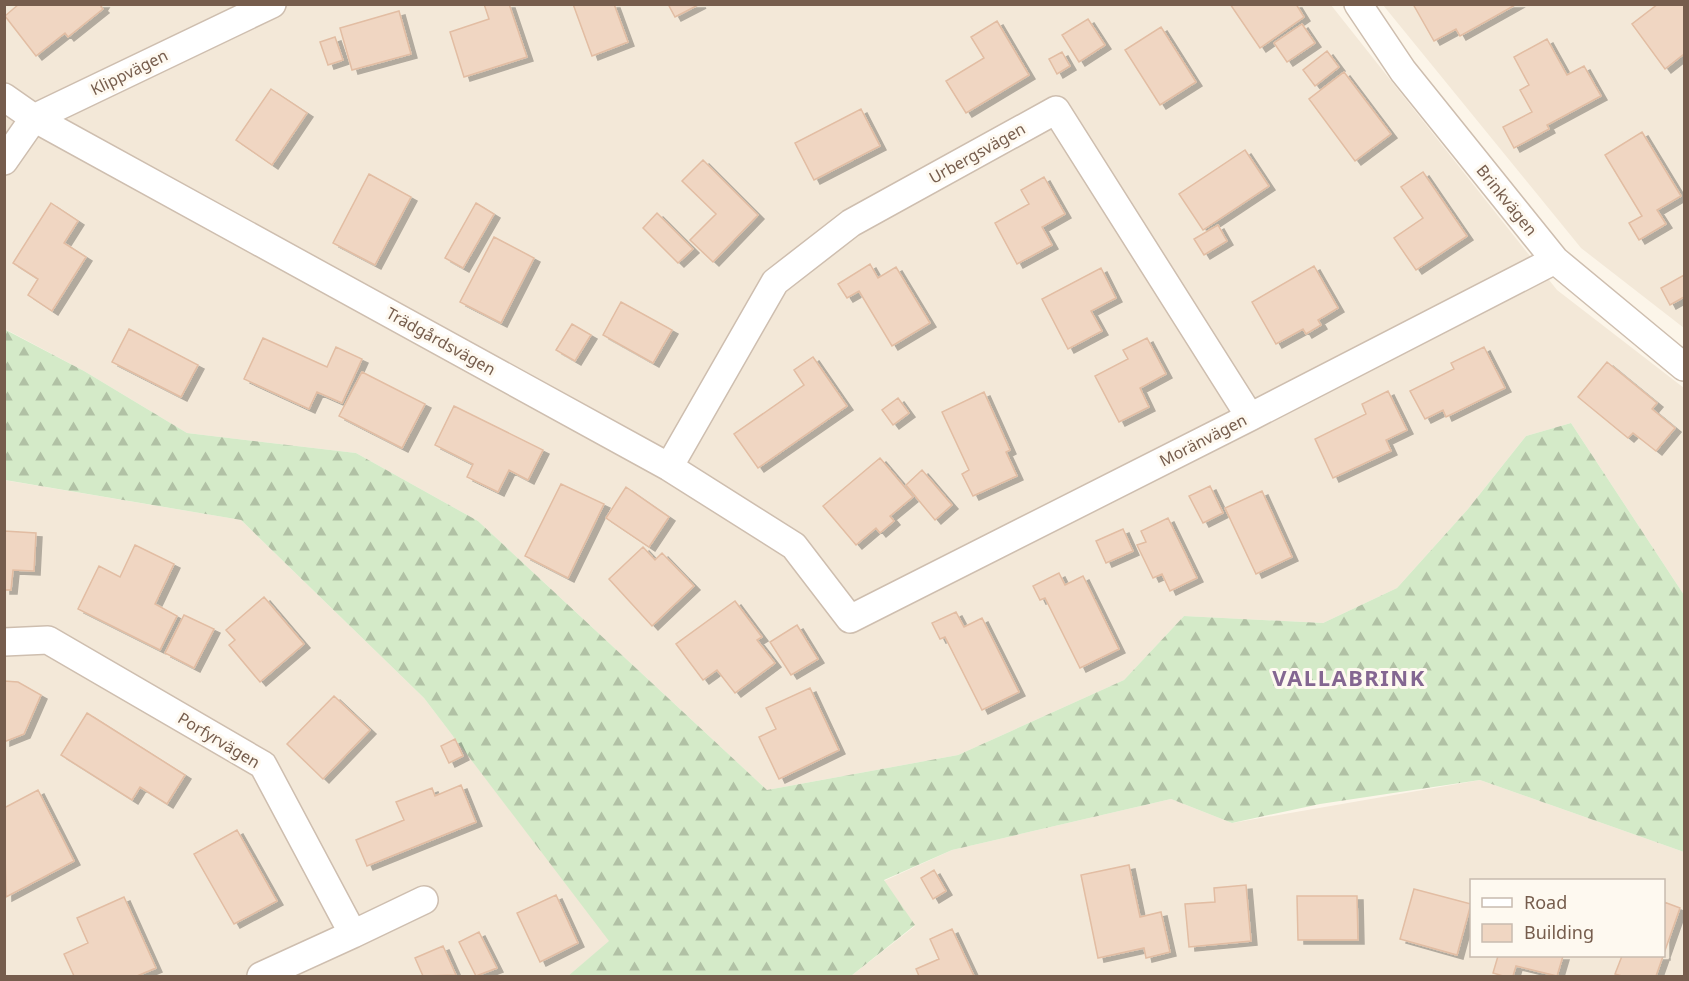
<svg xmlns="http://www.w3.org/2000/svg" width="1689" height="981" viewBox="0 0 1689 981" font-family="'Noto Sans',sans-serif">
<defs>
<pattern id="forest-firs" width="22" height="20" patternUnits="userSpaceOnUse" patternTransform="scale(1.5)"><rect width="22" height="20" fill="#d4eac8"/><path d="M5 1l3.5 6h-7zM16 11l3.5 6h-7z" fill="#b1c1a5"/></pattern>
<filter id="shadow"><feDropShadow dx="6" dy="4" stdDeviation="0" flood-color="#0004"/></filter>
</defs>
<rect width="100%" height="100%" fill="#fcf5e9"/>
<path fill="#f3e8d8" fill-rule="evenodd" d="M4,5h1327l226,285 127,98v207l-113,-172 -45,13 -58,73 -71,79 -74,35 -139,-7 -60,64 -166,75 -191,35 -289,-269 -122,-68 -169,-20 -103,-62 -79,-42z
M1383,5h301v323l-103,-80z
M4,480l237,40 183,178 186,243 -42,35h-563z
M1480,780l204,72v124h-833l64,-50 -31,-45 68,-31 219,-51 61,24zM1472,880h192v76h-192z"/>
<path fill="url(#forest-firs)" d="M4,329l80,42 103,62 169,20 122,68 289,269 191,-35 166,-75 60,-64 139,7 74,-35 71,-79 58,-73 45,-13 113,172v257l-204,-72 -160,24 -88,19 -61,-24 -219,51 -68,30 31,45 -64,51h-283l41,-35 -185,-243 -183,-178 -236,-40z"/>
<path fill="#f0d6c2" stroke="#e2bda3" stroke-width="1.5" filter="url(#shadow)" d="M19,4h84l-2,3 2,2 -35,28 -3,-4 -29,23 -31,-40z
M484,4h25l18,53 -63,20 -14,-45 39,-13z
M573,4h41l14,38 -36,14z
M668,4h32l-25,13z
M1230,4h66l8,13 -44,31z
M1413,4h104l-57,32 -4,-7 -22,12z
M1658,4h26v50l-19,15 -33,-45z
M399,11l12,43 -59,16 -12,-42z
M1088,19l17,26 -26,17 -17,-27z
M997,21l32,54 -63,38 -20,-32 38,-23 -13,-21z
M1302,24l13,19 -28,19 -13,-19z
M1161,27l35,55 -36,23 -35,-55z
M335,37l8,23 -15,5 -8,-23z
M1547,39l20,36 17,-9 17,30 -54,29 2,4 -35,19 -11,-21 29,-15 -12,-22 9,-5 -15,-28z
M1327,51l12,16 -24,19 -12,-16z
M1062,52l8,14 -13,8 -8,-15z
M1344,72l47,62 -36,27 -46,-62z
M271,89l36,24 -35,52 -36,-25z
M861,109l19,37 -66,34 -19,-37z
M1642,132l39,64 -24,14 9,14 -27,16 -10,-17 13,-7 -37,-61z
M1245,150l24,36 -66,44 -24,-36z
M703,160l55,55 -45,47 -23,-22 26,-26 -34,-33z
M1423,172l44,64 -51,34 -22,-32 29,-20 -22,-31z
M369,174l42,23 -36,68 -42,-22z
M1044,177l21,37 -23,13 10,18 -35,19 -22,-41 34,-19 -8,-14z
M51,203l27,18 -14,22 22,14 -34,54 -24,-16 10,-16 -25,-16z
M476,203l18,11 -31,54 -18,-10z
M657,213l36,36 -15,14 -35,-35z
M1218,225l9,16 -23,14 -10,-16z
M494,237l40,21 -33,65 -41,-21z
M870,264l8,14 18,-11 34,56 -38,23 -33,-55 -12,7 -9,-14z
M1314,266l24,42 -20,12 3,5 -15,9 -3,-5 -27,15 -24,-42z
M1101,268l15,30 -25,13 11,20 -34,18 -26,-50z
M1684,275v22l-14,8 -9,-17z
M621,302l51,28 -19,33 -50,-28z
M572,324l19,11 -16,26 -19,-11z
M129,329l69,36 -17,32 -69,-35z
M263,338l64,29 9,-20 26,12 -20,44 -25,-11 -8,17 -65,-30z
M1147,338l19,36 -26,14 9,19 -30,15 -24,-46 33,-17 -5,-9z
M1484,347l21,41 -59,29 -3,-7 -18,9 -15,-28 44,-22 -3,-6z
M813,357l34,49 -89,62 -24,-34 70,-49 -10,-15z
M1607,362l50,41 -5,6 23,19 -19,23 -23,-18 -5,5 -50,-41z
M362,372l63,32 -23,44 -63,-32z
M1388,391l19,39 -21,10 5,11 -58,27 -18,-39 51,-25 -4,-10z
M984,392l26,58 -4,2 11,24 -44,20 -11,-22 7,-4 -27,-58z
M898,398l11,15 -16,12 -11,-15z
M454,406l89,44 -15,30 -19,-10 -11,22 -31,-15 6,-13 -38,-19z
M880,458l33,39 -23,19 4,5 -14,12 -4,-5 -20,17 -33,-39z
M922,470l30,35 -17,15 -29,-35z
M561,484l43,20 -36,74 -43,-22z
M1210,486l13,27 -20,10 -14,-27z
M626,487l43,30 -20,30 -43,-29z
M1262,491l30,66 -36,17 -31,-66z
M1168,518l29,60 -27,13 -8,-17 -9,4 -16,-33 9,-3 -5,-11z
M1123,529l10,22 -27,12 -10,-22z
M4,531l32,2 -2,38 -21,-1 -2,20h-7z
M135,545l39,19 -19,40 22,12 -17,34 -82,-41 21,-43 21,11z
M643,547l12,13 7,-7 32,33 -42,40 -43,-47z
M1059,573l6,12 18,-9 36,73 -39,19 -35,-70 -5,2 -7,-14z
M264,597l40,47 -44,38 -31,-37 6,-5 -9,-10z
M735,601l27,36 -5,3 18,23 -40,30 -18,-23 -14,10 -27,-36z
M956,612l8,15 18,-9 37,74 -37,18 -37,-73 -5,2 -8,-16z
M184,615l30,14 -20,39 -29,-15z
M797,625l21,34 -27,16 -21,-33z
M4,681l14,1 23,13 -17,39 -20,8z
M810,688l29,62 -60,29 -20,-42 17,-8 -10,-21z
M334,696l36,34 -47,49 -36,-35z
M87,713l98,62 -18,29 -27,-17 -8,13 -71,-45z
M455,739l8,17 -14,7 -8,-17z
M461,785l15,37 -109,44 -11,-26 48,-20 -8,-18 36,-14 3,8z
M38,790l36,71 -68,36 -2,-89z
M237,830l40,71 -43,23 -40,-70z
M1129,865l11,52 21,-5 9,40 -24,6 -2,-10 -46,10 -17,-83z
M934,870l12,21 -13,8 -12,-21z
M1246,885l5,56 -62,6 -4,-43 30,-2 -1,-14z
M1414,889l57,15 -14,51 -57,-16z
M556,895l22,48 -38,19 -23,-49z
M1297,896h60l1,44h-60z
M124,897l32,71 -19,8h-63l-10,-22 24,-11 -11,-25z
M1664,902l16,6 -24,68h-34l-7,-2 7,-18h42z
M952,929l22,47h-55l-3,-7 23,-10 -9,-20z
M479,932l18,36 -21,8 -17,-34z
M443,946l13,29 -33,1 -8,-18z
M1498,956h65l-6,20 -41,-10 -3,10h-10l-10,-3z"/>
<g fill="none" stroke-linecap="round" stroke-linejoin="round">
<g stroke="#cebeaf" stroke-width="30">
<path id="street" d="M1358,4l45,67 152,189 129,107
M4,97l30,21 635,349 125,79 56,73 400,-202 305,-157
M4,161l30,-43 238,-114
M669,467l106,-185 76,-59 205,-113 194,307
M4,642l44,-2 215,125 90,169 -92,42
M353,934l71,-34"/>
</g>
<use href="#street" stroke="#fff" stroke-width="27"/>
</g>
<g text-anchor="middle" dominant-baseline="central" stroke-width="6" stroke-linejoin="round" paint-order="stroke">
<g font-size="16" fill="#765d4d" stroke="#fef9f0">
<text transform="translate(129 72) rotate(-26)">Klippvägen</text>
<text transform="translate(977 153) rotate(-29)">Urbergsvägen</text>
<text transform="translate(1507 200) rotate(51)">Brinkvägen</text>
<text transform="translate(441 341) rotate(29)">Trädgårdsvägen</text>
<text transform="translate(1203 440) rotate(-27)">Moränvägen</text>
<text transform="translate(219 740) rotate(31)">Porfyrvägen</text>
</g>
<g font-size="22" font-weight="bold" letter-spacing="1.5" fill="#846691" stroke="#fef9f0">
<text x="1349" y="677">VALLABRINK</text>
</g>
</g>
<rect width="1689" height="981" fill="none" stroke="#765d4d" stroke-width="12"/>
<rect x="1470" y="879" width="195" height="78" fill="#fef9f0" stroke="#c8bbaf" stroke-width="1.5"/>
<rect x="1482" y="898" width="30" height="9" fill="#ffffff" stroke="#c8bbaf" stroke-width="1.5"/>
<text x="1524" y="909" font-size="18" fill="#765d4d">Road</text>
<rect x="1482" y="924" width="30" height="18" fill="#f0d6c2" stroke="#c8bbaf" stroke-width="1.5"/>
<text x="1524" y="939" font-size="18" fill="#765d4d">Building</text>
</svg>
